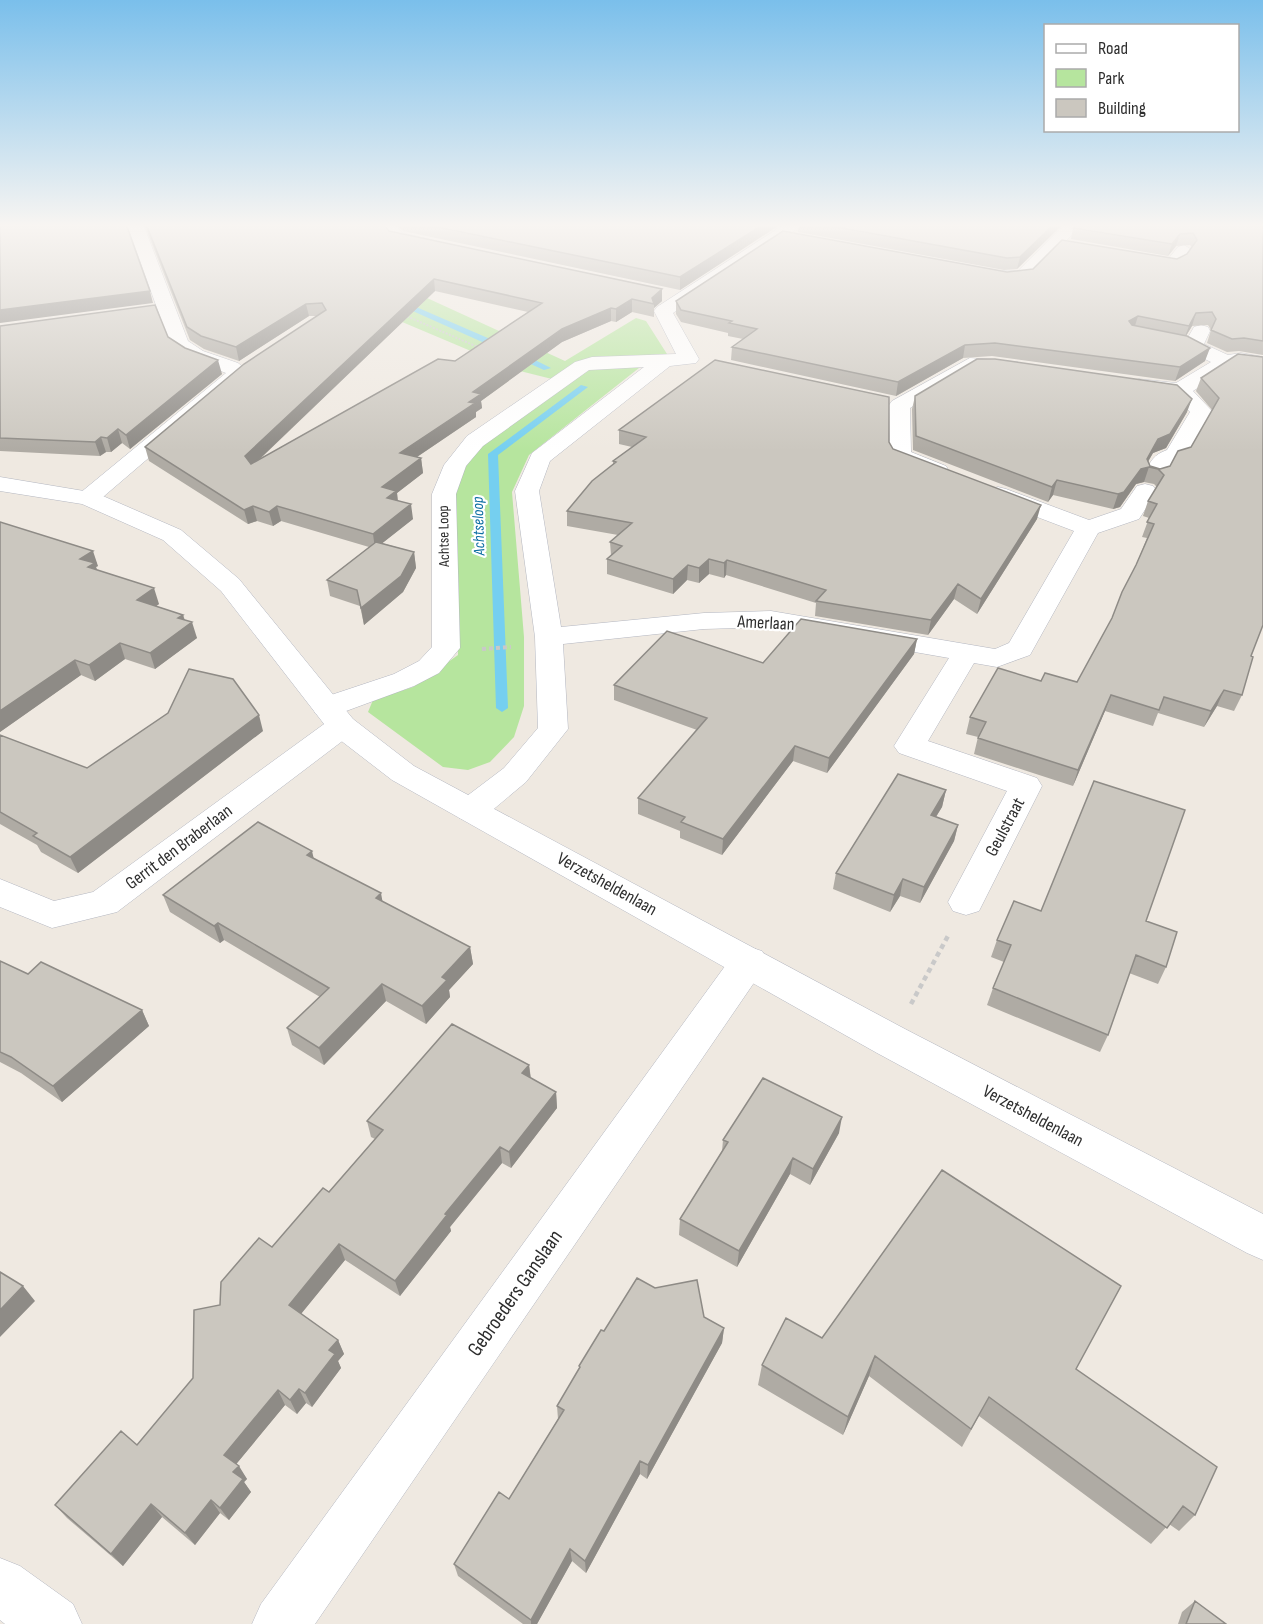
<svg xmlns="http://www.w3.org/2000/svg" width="1263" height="1624" viewBox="0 0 1263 1624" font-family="'Sofia Sans Condensed',sans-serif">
<rect width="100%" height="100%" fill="#efe9e1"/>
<path fill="#b6e59e" d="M403,287l162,74 71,-43 10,3 21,33 -80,6 -35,19 -36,-9 -147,-62z
M644,364l-115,91 -17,37 12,145v69l-10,31 -24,25 -22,8 -25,-3 -75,-55 5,-12 40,-13 45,-32 -3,-162 12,-29 18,-22 104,-74z"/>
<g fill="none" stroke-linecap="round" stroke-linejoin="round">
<path fill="#75cff0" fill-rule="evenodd" d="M400,300l104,45 1,2 -7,2 -101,-45 -1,-2z
M515,353h6l30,15 -7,2 -29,-13z
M581,385l7,2 -90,68 10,253 -6,4 -6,-4 -8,-254z"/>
<g stroke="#b4b7c1" stroke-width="1">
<path id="minor" d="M127,224h16l45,117 15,10 35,12 11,9 -153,131 -8,2 -8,-2 -4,-5 4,-5 146,-120 -37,-14 -19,-15z
M378,224h16l8,9 38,9 2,3 -8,5 -43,-10z
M785,224h19l-131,89 26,46 -3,4 -26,3 -120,95 -11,30 22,136 143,-14 67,-2 224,38 14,-6 65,-112 -84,-32 -4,-5 4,-5 8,-2 8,2 83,31 32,-11 16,-23 8,-2 8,2 4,5 -18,28 -41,14 -68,122 -33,12 -23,-4 -46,78 109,37 5,8 -63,125 -13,4 -13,-4 -5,-9 59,-111 -108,-38 -5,-7 55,-88 -178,-31 -67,2 -141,15 5,85 -42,53 -43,36 -12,3 -12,-3 -4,-8 4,-8 45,-34 34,-40 -3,-91 -20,-146 17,-38 112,-86 -55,3 -106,76 -17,20 -10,28 4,154 -21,25 -25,13 -76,28 -11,2 -11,-2 -4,-7 4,-7 78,-26 25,-13 13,-14v-153l12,-29 23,-29 108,-74 17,-5 84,-3 -22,-43 3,-4z
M1065,224h17l-53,56 -25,2 -22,-4 -2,-4 2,-4 36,1z
M1184,245l8,5 -13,18 -6,1 -37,-6 -8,-5 8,-5 33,5 9,-11z
M1201,325l7,2 2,4 -6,13 24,11 13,-2 22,4v12c-37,-7 -40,3 -70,22l19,20 -28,49 -12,3 -9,16 -8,2 -8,-2 -3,-5c7,-13 9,-19 23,-24l23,-38 -16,-17 -42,-6 -3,-4 3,-4 7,-2 37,4 35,-21 -25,-12 -3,-4 11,-19z
M970,358l48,4 3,4 -3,4h-44l-64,38 1,44 35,14 3,5 -3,5c-17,4 -38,-9 -54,-15l-3,-5v-51l3,-4z
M342,716l11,3 4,7 -4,7 -236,179 -65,16 -52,-21v-28l54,22 39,-9 238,-173z
M749,947l13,4 6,10 -6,10 -447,653h-63l9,-20 475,-653z
M0,1558l20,8 53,38 9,20h-77l-5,-4z"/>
</g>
<g stroke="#b4b7c1" stroke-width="1">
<path id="tertiary" d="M0,477l96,16 85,37 58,49 114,140 61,47 491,263 358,185v46l-16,-7 -370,-200 -485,-273 -61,-47 -110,-142 -58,-51 -81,-36 -82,-13z"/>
</g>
<path stroke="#c9c9c9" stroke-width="2" stroke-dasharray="2 1.5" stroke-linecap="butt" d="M404,315l76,33"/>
<path stroke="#c9c9c9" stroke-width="4" stroke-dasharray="4 3" stroke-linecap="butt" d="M482,649l29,-2"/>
<path stroke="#c9c9c9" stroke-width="4.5" stroke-dasharray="5 4" stroke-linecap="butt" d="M911,1004l38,-70"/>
<use href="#minor" fill="#fff" fill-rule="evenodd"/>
<use href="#tertiary" fill="#fff" fill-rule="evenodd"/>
</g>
<path fill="#afaba4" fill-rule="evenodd" d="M144,224h239l6,7 273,70 -8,7v9l-22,-5 -16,10 -5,-1 -49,21 -81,59 1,7 -6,4v5l-59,40 4,1 2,15 -26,20 1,7 15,19 -31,24 32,9 2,16 -13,24 -39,33 -4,-19 -30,-10 -3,-16 42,-33 -88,-26 -8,5 -16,-5 -9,3 -99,-63 -4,-14 172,-131h-8l-70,45 -35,-12 -14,-9zM435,291l93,21 -73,49 -194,97z
M396,224h385l-101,66 -277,-59z
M799,224h264l-46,45 -13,1 -206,-38z
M1263,224v131l-24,-4 -12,1 -20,-9 4,-13 -3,-5 -16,1 -6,10 19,25 -30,20 -183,-25 -29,2 -67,38 -165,-36 1,-13 11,-8 -15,-3v-3l-47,-11 -5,-8v-13l331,-29 170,-13 10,-5 5,-7 -2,-2 -14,1 -8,10 -97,-17 2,-11z
M0,326l168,11 54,37 -92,75 -8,-6 -11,9h-5l-6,4 -100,-5z
M1263,357l-12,299 -9,39 -8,16 -17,-5 -13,21 -46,-14 -5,13 -48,-15 -32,75 -99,-32 4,-17 -12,-3 4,-17 71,-36 36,1 35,-64 24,-53 11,-27 -5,-1 7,-19 -6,-2 5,-15 9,-14 -3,-3 -10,-2 -8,2 -16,23 -7,2 -60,-14 -5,7 -135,-52 -1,-41 3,-13 272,16 -21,36 -13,5 -5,9 2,4 10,3 10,-3 21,-19 21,-37 -16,-19 5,-13z
M619,430l270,12 4,7 144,70 -60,95 -23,-15 -26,36 -113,-19 1,-13 -90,-28 -2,3 -15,-4 -10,9 -12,-3 -14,14 -66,-20v-15l4,-4 -1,-13 8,-7 -51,-9v-15l46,-46v-4l19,-14 -13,-3z
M0,522l98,44 -2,1 1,3 62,34 -3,2 27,9 2,5 12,18 -42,31 -30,-10 -30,22 -14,-6 -81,57z
M917,639l-3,15 -87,119 -34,-12 -71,94 -42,-17v-7l-42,-17v-16l59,-68 -83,-30v-15z
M263,731l-185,142 -37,-21 -4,-7 -37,-21v-89l87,33z
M946,790l-4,17 -6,10 22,8 -4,16 -34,62 -20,-7 -10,16 -57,-23 3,-16z
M314,858l68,43 88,46 3,17 -24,26 1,7 -24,27 -40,-23 -62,64 -32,-20 -5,-17 33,-31 -96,-57 -4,3 -50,-31 -7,-17z
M1041,911l105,10 20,46 -8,17 -29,-11 -21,62 -8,17 -113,-47 6,-17 11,-26 -13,-5 6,-17z
M0,961l28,13 114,36 7,16 -87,76 -41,-29 -21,-11z
M529,1065l2,13 25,14 1,16 -46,60 -9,-5 -52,64 1,4 -51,65 -55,-36 -44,54 37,26 6,14 -6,7 3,7 -29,39 -6,-4 -9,11 -12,-9 -49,59 11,15 -3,3 7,10 -22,28 -9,-7 -25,32 -33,-28 -39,49 -56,-48 -12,-13 82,-60 56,-67 27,-73 52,-58 57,-55 46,-53 -4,-2 -4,-16z
M839,1133l-29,52 -20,-11 -53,93 -58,-32 1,-16 42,-68 1,-11z
M704,1317l20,11 -2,15 -75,136 -7,-5 -54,99 -14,-12 -35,63h-14l-65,-48 -4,-12 55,-65 49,-80 -1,-13 22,-36v-4l25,-35z
M822,1338l254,31 119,146 -16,16 -10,-7 -18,20 -172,-128 -17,31 -93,-71 -26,59 -85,-50 4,-20z
M1195,1601l31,23h-48l4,-12z"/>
<path fill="#8e8b86" d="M764,224h17l-101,66v-13z
M1054,224h9l-46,45 3,-12z
M1180,234l-4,12 -8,10 4,-12z
M434,279l1,12 -187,179 -3,-14z
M662,289v12l-8,7v-4l-2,-6z
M150,291l3,12 -153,20v-13z
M632,299v13l-16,10v-13z
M306,304l3,12 -70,45 -3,-14z
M611,308v13l-49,21 -81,59 1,7 -6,4v5l-74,50 -2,-14 69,-51 4,-10 89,-63z
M1196,313l-4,13 -8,13 5,-13z
M1138,316l-4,13 -5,-8z
M965,345l-2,13 -67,38 2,-14z
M1210,348l-5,13 -30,20 5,-14z
M218,360l4,14 -92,75 -4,-14z
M1192,399l-5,13 -21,36 -13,5 -9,15 5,-1 -5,15 -8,2 -16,23 -7,2 5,-15 40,-55z
M118,429l4,14 -11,9 -4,-14z
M101,437l5,15 -6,4 -5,-14z
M421,458l2,15 -26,20 1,13 -8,6 -8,-25z
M1057,480l-4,15 -5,7 4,-15z
M411,504l2,15 -38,30 -2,-15z
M1041,505l-4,14 -60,95 4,-15z
M253,506l4,15 -9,3 -4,-14z
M277,506l4,15 -8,5 -4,-14z
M93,551l5,15 -2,1 4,11 -7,5 -13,-24z
M414,552l2,16 -13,24 -39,33 -3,-17z
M709,559v15l-10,9v-15z
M727,560l-1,15 -2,3v-15z
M688,565l-1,15 -14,14v-15z
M958,584l-4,15 -26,36 3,-15z
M154,588l5,16 -16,12 -6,-16z
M183,615l3,11 6,-4 5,16 -42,31 -5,-16 28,-35z
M917,639l-3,15 -87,119 2,-15z
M120,643l5,16 -30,22 -6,-16z
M75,660l6,15 -81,57v-21z
M1224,690l-7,16 -13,21 7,-16z
M1111,695l-6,16 -32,75 5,-16z
M259,715l4,16 -185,142 -8,-16z
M795,746l-2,15 -71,94 1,-16z
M946,790l-4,17 -15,24 4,-16z
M958,825l-4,16 -34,62 4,-16z
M312,851l4,17 -9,-13z
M903,879l-3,17 -10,16 4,-17z
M381,893l3,17 -8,-12z
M218,923l6,17 -4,3 -6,-17z
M470,947l3,17 -24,26 1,7 -24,27 -4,-18 20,-29z
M382,984l4,17 -62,64 -5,-17z
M142,1010l7,16 -87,76 -9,-16z
M529,1065l2,17 -9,-9z
M556,1092l1,16 -46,60 -2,-16z
M842,1117l-3,16 -29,52 3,-16z
M500,1147l2,16 -52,64 1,4 -51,65 -5,-15 50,-67z
M793,1158l-3,16 -53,93 2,-16z
M339,1244l6,16 -49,60 -7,-15z
M23,1286l12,15 -35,36v-27z
M724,1328l-2,15 -75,136 1,-14z
M338,1340l6,14 -6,7 3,7 -29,39 -7,-14 24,-43z
M875,1356l-6,20 -26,59 5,-18z
M299,1389l7,14 -9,11 -7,-14z
M278,1390l7,15 -52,63 -9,-13z
M640,1461v13l-54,99 -1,-12z
M239,1466l8,13 -3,3 7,10 -22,28 -9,-12 13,-36z
M211,1500l9,13 -25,32 -10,-12z
M151,1504l11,13 -39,49 -12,-12z
M570,1549l2,12 -35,63h-6v-4z"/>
<path fill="#cbc7bf" stroke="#8e8b86" stroke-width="1.5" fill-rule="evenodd" d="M7,224h119l24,67 -150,19v-85z
M146,224h237l6,7 273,58 -10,9 2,6 -22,-5 -16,10 -5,-1 -49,21 -89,63 8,2 -12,8 6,1 -75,50 21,5 -39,29 14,4 -9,7 24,6 -38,30 -96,-28 -8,6 -16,-6 -9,4 -99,-63 99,-83 82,-54 -4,-7 -16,1 -70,43 -35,-11 -14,-9zM434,279l108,24 -87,58 -17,-2 -187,105 -6,-8z
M423,224h341l-84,53z
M820,224h234l-34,33 -13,1z
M1077,224h186v117l-19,-3 -12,1 -21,-9 5,-11 -4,-7 -16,1 -7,13 -51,-10 -9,5 3,4 55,11 23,12 -30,19 -185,-24 -30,2 -67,37 -166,-35 25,-18 -28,-6 3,-2 -51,-11 -5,-9 107,-70 224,41 26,-3 29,-29 115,19 10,-5 10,-14 -4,-7 -13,1 -8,10 -99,-16z
M155,305l13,32 17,11 33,12 -92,75 -8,-6 -11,9 -6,-1 -6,5 -95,-4v-112z
M1238,354l25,3v268l-12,31 2,1 -11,38 -18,-5 -13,21 -47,-14 -5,13 -48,-15 -33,75 -100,-32 8,-16 -16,-5 28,-49 43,13 4,-8 32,9 35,-64 10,-26 14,-27 18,-41 -7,-2 10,-18 -9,-3 16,-26 -6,-6 -9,-2 -8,2 -17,23 -6,2 -61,-14 -5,7 -136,-51 -1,-40 62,-37h18l182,26 15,14 -22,35 -12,5 -11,20 3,7 10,3 10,-3 8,-15 13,-4 28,-49 -18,-20z
M715,360l174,37v45l4,7 148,56 -60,94 -23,-15 -27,36 -115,-19 10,-11 -99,-30 -3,3 -15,-4 -10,9 -11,-3 -15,14 -66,-20 15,-13 -12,-4 22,-19 -65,-12 25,-30 24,-19 -3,-1 33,-24 -27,-7z
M0,522l93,29 -13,8 15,4 -7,4 66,21 -17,12 46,15 -5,3 14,4 -42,31 -30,-10 -31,22 -14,-5 -75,51z
M376,542l38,10 -13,24 -40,32 -4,-18 -30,-10z
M801,619l116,20 -88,119 -34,-12 -72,93 -42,-17 4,-5 -47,-19 69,-80 -93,-33 53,-54 96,32z
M189,669l44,10 26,36 -189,142 -37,-21 4,-3 -37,-21v-77l87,33 81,-55z
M898,774l48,16 -15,25 27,10 -34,62 -21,-8 -9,16 -58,-22z
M1094,781l91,29 -39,111 31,11 -11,35 -30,-12 -28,80 -115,-47 18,-43 -14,-5 17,-39 27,10z
M258,822l54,29 -5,4 74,38 -5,5 94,49 -28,30 5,3 -25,26 -40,-22 -63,64 -32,-20 42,-40 -111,-65 -4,3 -51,-31z
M0,961l28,13 13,-12 101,48 -89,76 -42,-29 -11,-5z
M452,1024l77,41 -7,8 34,19 -47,60 -9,-5 -55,67 2,1 -52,66 -56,-37 -50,61 49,35 -9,10 6,4 -30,39 -6,-4 -9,11 -12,-10 -54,65 15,11 -6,6 10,7 -23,29 -9,-8 -26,33 -34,-29 -40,50 -56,-49 66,-74 16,14 56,-67 1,-68 26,-5 1,-23 38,-44 13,9 51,-59 6,4 54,-62 -16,-9z
M763,1078l79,39 -29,52 -20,-11 -54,93 -59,-32 48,-77 -5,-2z
M942,1170l179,116 -45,83 141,98 -22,48 -12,-9 -16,22 -178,-131 -18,32 -96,-73 -27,61 -86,-52 24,-47 36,20z
M0,1272l23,14 -23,24z
M637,1278l18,10 42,-8 7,37 20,11 -76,137 -8,-4 -55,100 -15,-12 -39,71 -77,-56 45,-72 10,7 55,-89 -7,-4 23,-39 -1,-1 22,-36 3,1z
M1195,1601l31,23h-40z"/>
<linearGradient id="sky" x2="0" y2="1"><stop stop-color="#7abfeb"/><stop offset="0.5" stop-color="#f8f5f2"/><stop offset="1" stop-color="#f8f5f2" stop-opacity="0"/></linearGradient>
<rect width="1263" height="451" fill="url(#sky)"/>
<g text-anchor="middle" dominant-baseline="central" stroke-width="4.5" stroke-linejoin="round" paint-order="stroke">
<g font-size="15" fill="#2e2e2e" stroke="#fff">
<text transform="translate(444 536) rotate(-91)">Achtse Loop</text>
</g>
<g font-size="16" font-style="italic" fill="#0d6fa3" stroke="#fff">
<text transform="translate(479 526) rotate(-92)">Achtseloop</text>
</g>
<g font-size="18" fill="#2e2e2e" stroke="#fff">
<text transform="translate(766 623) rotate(3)">Amerlaan</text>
<text transform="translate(1005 827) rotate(-62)">Geulstraat</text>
<text transform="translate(179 847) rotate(-37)">Gerrit den Braberlaan</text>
<text transform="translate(607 884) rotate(29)">Verzetsheldenlaan</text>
<text transform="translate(1033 1116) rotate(28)">Verzetsheldenlaan</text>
</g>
<g font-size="21" fill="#2e2e2e" stroke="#fff">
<text transform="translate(515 1293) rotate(-55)">Gebroeders Ganslaan</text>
</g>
</g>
<rect x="1044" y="24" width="195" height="108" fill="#ffffff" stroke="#ababab" stroke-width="1.5"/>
<rect x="1056" y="44" width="30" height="9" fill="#ffffff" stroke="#ababab" stroke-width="1.5"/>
<text x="1098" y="54" font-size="18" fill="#2e2e2e">Road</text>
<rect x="1056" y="69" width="30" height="18" fill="#b6e59e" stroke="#ababab" stroke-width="1.5"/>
<text x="1098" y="84" font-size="18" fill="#2e2e2e">Park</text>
<rect x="1056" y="99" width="30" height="18" fill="#cbc7bf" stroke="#ababab" stroke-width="1.5"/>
<text x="1098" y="114" font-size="18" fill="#2e2e2e">Building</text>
</svg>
